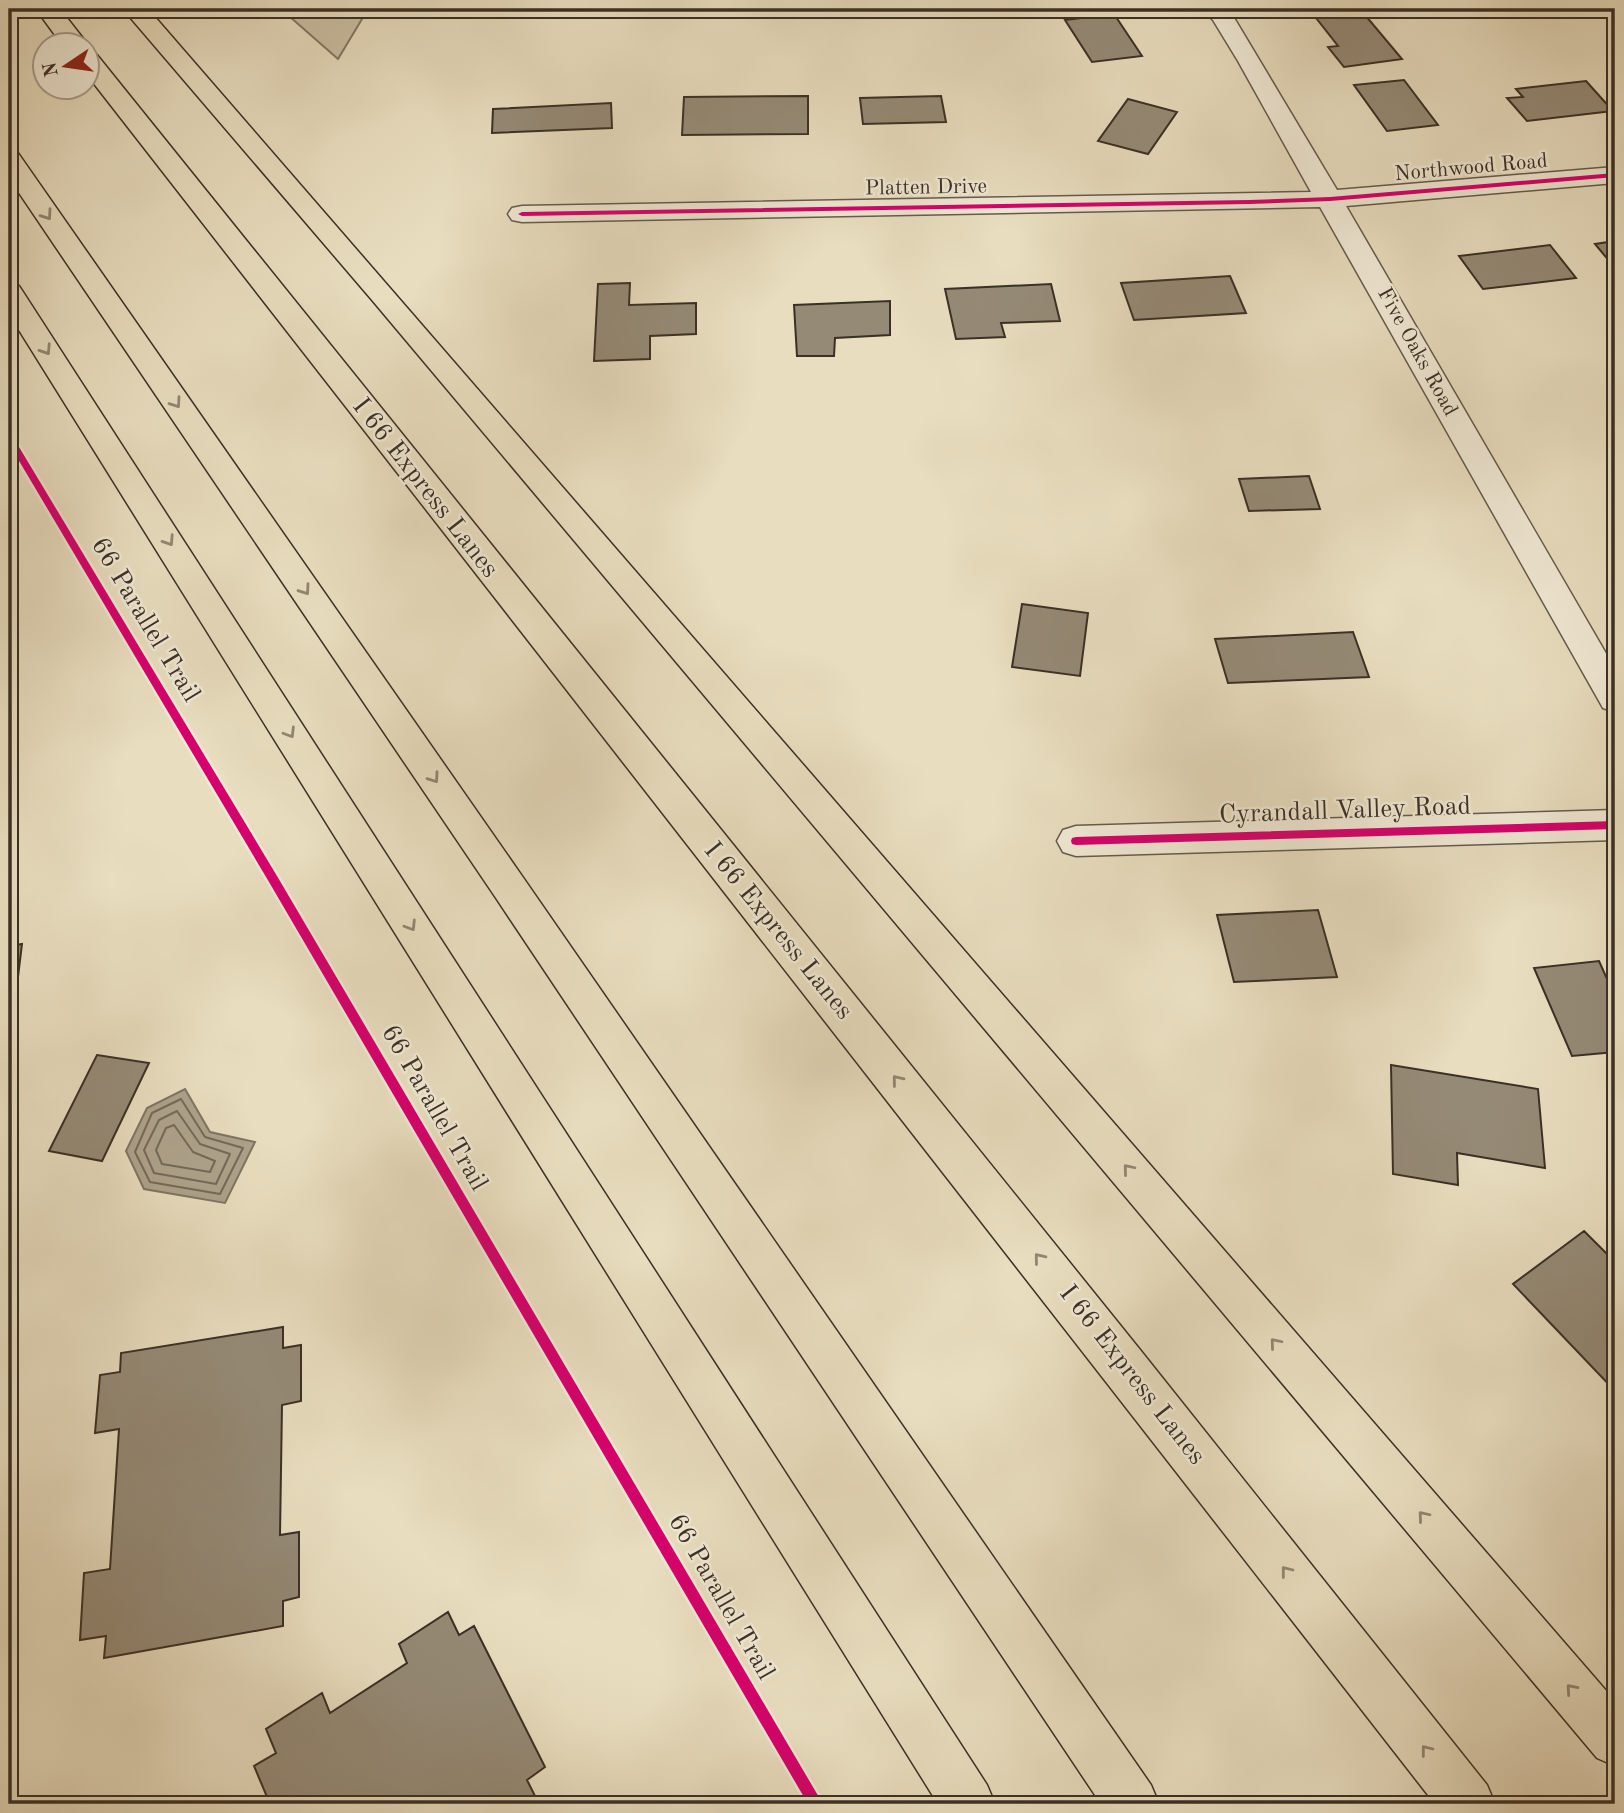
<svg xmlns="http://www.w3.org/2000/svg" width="1624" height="1813" viewBox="0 0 1624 1813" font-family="'Old Standard TT',serif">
<rect width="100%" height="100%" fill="#e8ddbf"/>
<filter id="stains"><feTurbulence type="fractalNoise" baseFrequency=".00286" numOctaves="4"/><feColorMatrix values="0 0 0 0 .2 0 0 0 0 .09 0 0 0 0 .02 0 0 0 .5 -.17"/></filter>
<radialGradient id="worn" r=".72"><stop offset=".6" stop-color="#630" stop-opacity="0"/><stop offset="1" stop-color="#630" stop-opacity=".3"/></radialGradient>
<path fill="#cbc0a5" stroke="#837866" stroke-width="2" d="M281,9h87l-30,50z"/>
<path fill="#ada28b" stroke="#7f7463" stroke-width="2" d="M185,1089l25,43 45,10 -30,61 -81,-14 -18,-38 21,-43z"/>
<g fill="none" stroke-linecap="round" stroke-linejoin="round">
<path stroke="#746958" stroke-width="2" d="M181,1099l24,38 38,11 -23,46 -70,-12 -15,-30 17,-39z
M177,1111l23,33 30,10 -14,30 -62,-11 -10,-23 15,-30z
M174,1125l19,27 22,9 -5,11 -48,-8 -6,-14 10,-22z"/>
</g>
<path fill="#958a76" stroke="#3b3026" stroke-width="2" d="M1360,9l42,50 -58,8 -16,-20 10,-1 -25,-32z
M1114,14l28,42 -50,6 -27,-42z
M1404,80l34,45 -51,6 -33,-46z
M1586,81l27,30 -86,10 -20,-23 16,-1 -7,-8z
M808,96v38l-126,1 2,-38z
M941,96l5,26 -83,2 -3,-26z
M1128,99l49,13 -29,42 -50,-13z
M611,103l1,25 -120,5 1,-24z
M1615,241v27l-20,-24z
M1550,245l26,33 -93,11 -24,-33z
M1230,276l16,37 -112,7 -13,-37z
M630,283l-1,22 67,-2v31l-46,2v23l-56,2 4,-77z
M1051,284l9,37 -59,2 4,14 -49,2 -11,-50z
M890,301v34l-55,3 -1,18h-37l-3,-51z
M1309,476l11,33 -71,2 -10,-32z
M1022,604l66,9 -8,63 -68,-9z
M1353,632l16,45 -141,6 -13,-44z
M1318,910l19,67 -103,5 -17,-67z
M22,944l-13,107v-105z
M1599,961l8,18 8,-1v74l-43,4 -38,-88z
M97,1055l52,8 -47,98 -53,-10z
M1391,1065l147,24 7,79 -88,-15 1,32 -65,-11z
M1584,1231l31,31v129l-102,-107z
M283,1327v21l18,-3v56l-19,4 -2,130 19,-3v65l-16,4v25l-179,32 2,-22 -26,4 4,-67 26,-4 9,-140 -24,4 5,-58 20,-3 1,-19z
M448,1612l11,23 15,-9 71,141 -18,13 12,24h-269l-16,-38 22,-13 -10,-24 56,-36 8,20 77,-50 -8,-19z"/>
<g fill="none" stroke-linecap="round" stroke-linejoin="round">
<g stroke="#665b4c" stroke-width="3">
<path id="minor" d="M1202,9l28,2 107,179 278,-23v16l-269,23 269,463v43l-12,-4 -283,-501 -798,15 -10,-2 -4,-6 4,-6 10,-2 789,-14 -73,-131 -25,-41z
M1615,810v30l-539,16 -13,-4 -6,-11 6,-11 13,-4z"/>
</g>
<g stroke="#3b3026" stroke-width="3">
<path id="motorway" d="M36,9h24l25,32 3,5v1l-25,-1z
M123,9h25l1467,1692v65l-18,-8 -1225,-1458z
M88,53l9,2 1044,1296 346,434 8,19h-60l-1347,-1728z
M9,151l9,2 504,723 629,909 8,19h-58l-605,-906 -487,-720z
M9,283l10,3 4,6 964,1493 8,19h-57l-929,-1490z"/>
</g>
<use href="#minor" fill="#f0e9d5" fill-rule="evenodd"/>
<use href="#motorway" fill="#e8ddbf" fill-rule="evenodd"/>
<g stroke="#f0e9d5" stroke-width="5">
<path id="cycleway" d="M1615,173v4l-285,24 -81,3 -727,12 -4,-2 4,-2 727,-12 81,-3z
M9,434l4,3 264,439 546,928h-15l-539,-922 -260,-438z
M1615,821v8l-539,16 -4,-1 -1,-3 1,-3 4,-1z"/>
</g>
<use href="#cycleway" fill="#d6006c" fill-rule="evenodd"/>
</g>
<defs><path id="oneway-chevron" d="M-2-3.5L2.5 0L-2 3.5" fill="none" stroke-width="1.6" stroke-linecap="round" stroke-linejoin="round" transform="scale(1.75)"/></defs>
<g stroke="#928672">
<use href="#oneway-chevron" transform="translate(47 215) rotate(55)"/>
<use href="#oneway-chevron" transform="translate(46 350) rotate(57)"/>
<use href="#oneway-chevron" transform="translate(176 403) rotate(55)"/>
<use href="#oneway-chevron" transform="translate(169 541) rotate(57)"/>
<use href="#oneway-chevron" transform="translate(305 590) rotate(55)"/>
<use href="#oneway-chevron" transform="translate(290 733) rotate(58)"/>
<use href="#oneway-chevron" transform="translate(434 778) rotate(55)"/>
<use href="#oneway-chevron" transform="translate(411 926) rotate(58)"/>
<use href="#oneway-chevron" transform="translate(897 1080) rotate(-129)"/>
<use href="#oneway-chevron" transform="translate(1128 1169) rotate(-130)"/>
<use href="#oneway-chevron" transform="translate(1039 1258) rotate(-129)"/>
<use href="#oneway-chevron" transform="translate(1275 1343) rotate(-130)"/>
<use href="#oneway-chevron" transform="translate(1423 1516) rotate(-130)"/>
<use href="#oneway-chevron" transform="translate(1286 1571) rotate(-128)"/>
<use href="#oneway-chevron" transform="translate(1571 1689) rotate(-131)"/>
<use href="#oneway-chevron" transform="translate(1426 1750) rotate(-128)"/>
</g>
<g text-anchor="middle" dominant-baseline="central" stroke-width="5" stroke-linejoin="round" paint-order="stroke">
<g font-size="21" fill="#3b3026" stroke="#f0e9d5">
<text transform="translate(1471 168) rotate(-5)">Northwood Road</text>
<text transform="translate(926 188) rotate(-1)">Platten Drive</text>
<text transform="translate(1417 352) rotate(61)">Five Oaks Road</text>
</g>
<g font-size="26" fill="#3b3026" stroke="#f0e9d5">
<text transform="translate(425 488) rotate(52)">I 66 Express Lanes</text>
<text transform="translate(145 620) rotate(59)">66 Parallel Trail</text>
<text transform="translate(1345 811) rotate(-2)">Cyrandall Valley Road</text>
<text transform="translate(778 931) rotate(51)">I 66 Express Lanes</text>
<text transform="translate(434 1108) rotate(60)">66 Parallel Trail</text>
<text transform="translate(1132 1375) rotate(52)">I 66 Express Lanes</text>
<text transform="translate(721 1597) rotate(60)">66 Parallel Trail</text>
</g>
</g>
<rect width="1624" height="1813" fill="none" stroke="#e8ddbf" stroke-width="35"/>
<rect x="10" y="10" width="1603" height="1792" fill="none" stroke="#3b3026" stroke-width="3.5"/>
<rect x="18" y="18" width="1589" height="1778" fill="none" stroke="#3b3026" stroke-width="2"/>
<g transform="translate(66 66) rotate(257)"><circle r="33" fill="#f0e9d5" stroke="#a89f8f" stroke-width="2"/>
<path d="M0-5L12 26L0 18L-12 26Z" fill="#8f2418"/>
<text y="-10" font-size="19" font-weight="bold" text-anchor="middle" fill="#3b3026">N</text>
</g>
<rect width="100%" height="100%" filter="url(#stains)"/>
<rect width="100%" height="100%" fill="url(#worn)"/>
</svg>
